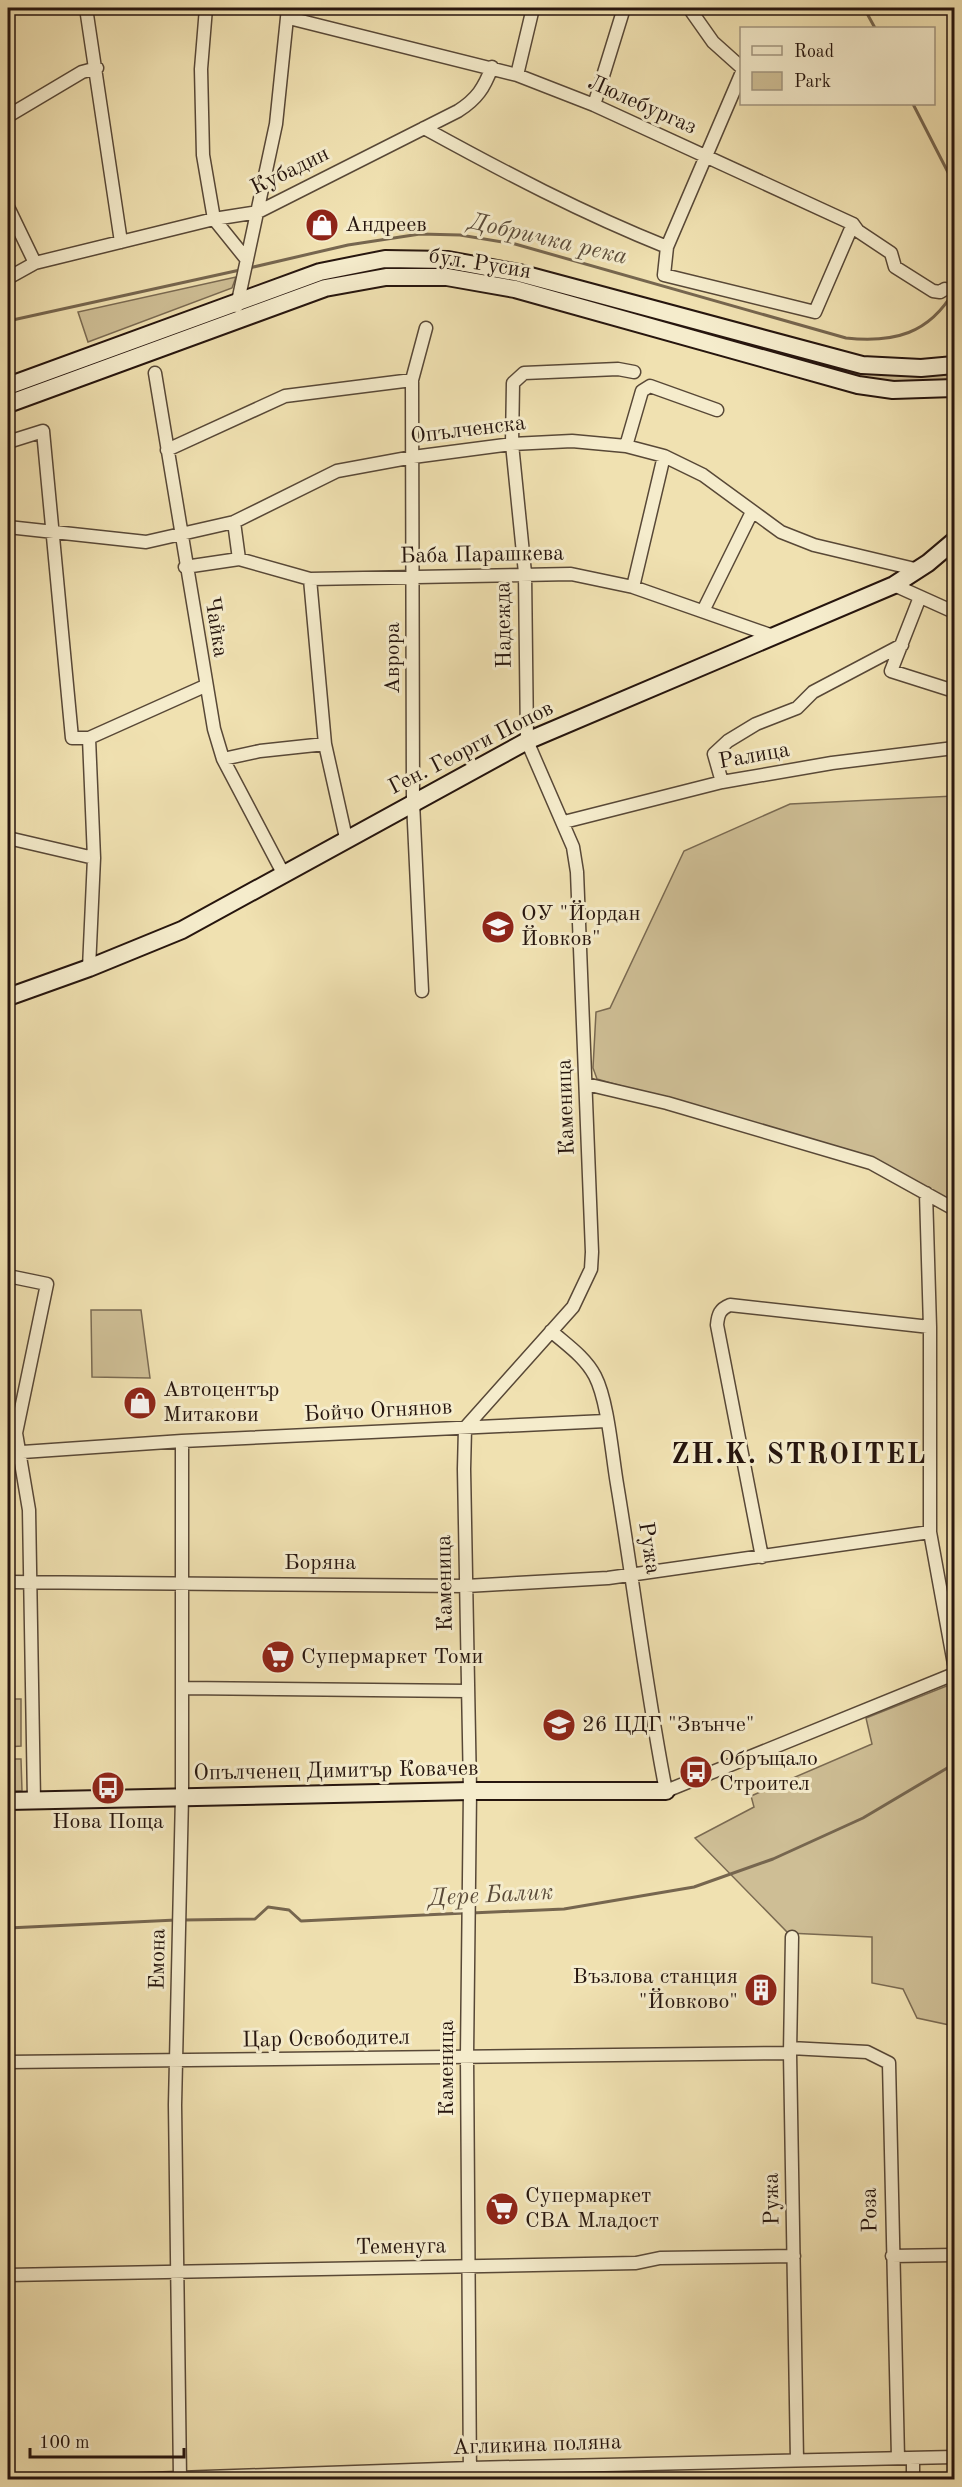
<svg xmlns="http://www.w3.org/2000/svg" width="962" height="2487" viewBox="0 0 962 2487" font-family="'Old Standard TT',serif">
<rect width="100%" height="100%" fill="#f0e1b1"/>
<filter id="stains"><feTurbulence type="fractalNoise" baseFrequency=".00333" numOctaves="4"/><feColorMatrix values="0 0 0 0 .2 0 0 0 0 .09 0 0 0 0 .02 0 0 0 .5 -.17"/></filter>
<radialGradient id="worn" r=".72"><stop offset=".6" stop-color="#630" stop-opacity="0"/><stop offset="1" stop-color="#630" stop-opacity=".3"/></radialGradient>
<path fill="#cebe95" stroke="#7a6a52" stroke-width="1.5" d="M236,277l-4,11 -144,54 -10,-30z
M774,353l81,19 99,1v10h-78z
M954,796v407l-81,-45 -276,-79 -4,-11 3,-56 14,-4 74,-157 106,-47z
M91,1310h50l9,68 -58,-1z
M954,1683v343l-37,-8 -14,-29 -31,-6v-46l-84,-4 -93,-95 59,-31 -3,-11 121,-52 -6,-26z
M8,1699h13v47l-13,1z
M8,1759h13l1,32h-14z"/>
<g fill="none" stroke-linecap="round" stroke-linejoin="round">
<path stroke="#76664f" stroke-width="3" d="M864,8l11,20
M913,104l41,80
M249,268l99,-23 72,-11 40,1 55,9 331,94c48,5 83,-4 108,-47
M8,321l232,-51
M471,1913l93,-4 130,-22 79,-28 90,-41 91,-54
M183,1920l72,-1 13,-12 21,3 12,11 164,-8
M8,1928l168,-8"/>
<g stroke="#584837" stroke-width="15">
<path id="street" d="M86,8l35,234
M206,8l-5,61 2,86 11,64 33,41
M689,8l24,34 29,26
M289,18l228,57 77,30 259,119 5,7 33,22 4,14 38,24 7,1 5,-3
M742,72l-75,175 -3,28 151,37 38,-88
M517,75l16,-67
M594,105l30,-97
M8,116l74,-44 15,-4
M424,128c80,44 158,85 243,119
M8,207l27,56
M8,278l27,-15 179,-44 44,-7 200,-101c19,-12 26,-23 34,-44
M237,306l39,-182 12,-116
M155,373l59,356 9,30 60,114
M8,442l35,-11 29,307h17l116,-52
M626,446l16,-55 8,-5 67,24
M167,450l118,-54 127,-16
M234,522l5,37
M8,527l138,15 88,-20 103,-51 76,-14 99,-13 60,-3 54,5 38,10 39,19 78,57 33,13 105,25
M185,567l54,-8 71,20 261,-5 62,13 140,49
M310,579l15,165 21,94
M894,585l60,27
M633,587l31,-131
M920,597l-29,74 63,20
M703,611l49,-99
M89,738l5,120 -5,110
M223,759l37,-8 65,-7
M722,782l-8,-28 14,-13 28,-17 41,-16 16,-16 89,-47
M564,822l158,-40 110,-19 122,-15
M8,838l86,20
M422,991l-9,-189 -1,-422 14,-52
M586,1084l81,19 204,60 83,46
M926,1193l4,134v205l24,132
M8,1276l39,8 -31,149 13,77 5,291
M551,1331c16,14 34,26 44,45 13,25 17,79 22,108 17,102 29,205 49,307l288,-117
M8,1453l174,-12 424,-20
M762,1557l-45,-232c1,-11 3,-16 13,-20l200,22
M8,1582l458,4 142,-8 322,-46
M182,1688l285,3
M792,1937l-2,116 7,407
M790,2048l77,4 22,11 9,395
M8,2062l782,-9
M892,2256l62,-1
M8,2275l628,-12 24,-5 134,-2
M913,2458v22
M180,2478l-5,-373 7,-309v-355
M120,2480l351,-12 483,-11
M470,2480l-3,-424 3,-265 -6,-322 1,-41 108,-121 18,-38 1,-17 -15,-380 -4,-25 -46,-106 -2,-168 -13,-129 1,-61 11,-10 94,-4 16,3"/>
</g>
<g stroke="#26150e" stroke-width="20">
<path id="secondary" d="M8,386l312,-114 65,-13 63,1 71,13 343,92 59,3 33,-3
M8,404l317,-116 61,-11h61l68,12 343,96 35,5 61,-2
M8,997l81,-29 93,-38 345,-189 367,-156 34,-22 26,-22
M8,1801l462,-10h196"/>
</g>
<use href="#street" stroke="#f5eccc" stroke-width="12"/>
<use href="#secondary" stroke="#f5eccc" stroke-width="16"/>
</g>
<defs>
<g id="shop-disc" transform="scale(1.725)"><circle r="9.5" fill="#8f2418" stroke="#f5eccc"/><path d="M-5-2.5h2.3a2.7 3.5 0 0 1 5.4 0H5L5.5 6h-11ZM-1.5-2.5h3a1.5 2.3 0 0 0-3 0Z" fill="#fff"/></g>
<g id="school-disc" transform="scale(1.725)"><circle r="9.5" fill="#8f2418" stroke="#f5eccc"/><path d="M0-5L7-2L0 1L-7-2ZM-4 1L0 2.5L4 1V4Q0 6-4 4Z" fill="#fff"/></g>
<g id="supermarket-disc" transform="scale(1.725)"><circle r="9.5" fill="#8f2418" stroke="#f5eccc"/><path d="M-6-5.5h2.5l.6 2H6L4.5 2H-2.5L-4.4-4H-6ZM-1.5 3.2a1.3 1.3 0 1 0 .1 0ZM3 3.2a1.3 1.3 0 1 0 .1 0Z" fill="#fff"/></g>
<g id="bus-disc" transform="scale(1.725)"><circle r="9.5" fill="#8f2418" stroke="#f5eccc"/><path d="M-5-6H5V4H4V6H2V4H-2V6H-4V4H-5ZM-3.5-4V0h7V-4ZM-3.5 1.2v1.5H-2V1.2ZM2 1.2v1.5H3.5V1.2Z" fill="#fff"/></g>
<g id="building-disc" transform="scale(1.725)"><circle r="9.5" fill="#8f2418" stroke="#f5eccc"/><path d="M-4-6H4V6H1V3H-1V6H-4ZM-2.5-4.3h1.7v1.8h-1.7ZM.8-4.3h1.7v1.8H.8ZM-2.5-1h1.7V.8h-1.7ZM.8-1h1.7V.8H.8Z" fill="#fff"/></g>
</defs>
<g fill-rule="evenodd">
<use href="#shop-disc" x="322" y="225"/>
<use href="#school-disc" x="498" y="927"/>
<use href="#shop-disc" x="140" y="1403"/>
<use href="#supermarket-disc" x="278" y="1657"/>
<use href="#school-disc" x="559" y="1725"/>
<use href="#bus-disc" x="696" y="1772"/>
<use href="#bus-disc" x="108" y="1788"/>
<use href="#building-disc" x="761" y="1990"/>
<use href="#supermarket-disc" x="502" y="2209"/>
</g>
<g text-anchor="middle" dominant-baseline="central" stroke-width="6" stroke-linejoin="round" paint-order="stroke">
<g font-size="22" fill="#26150e" stroke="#f5eccc">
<text transform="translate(642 105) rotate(24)">Люлебургаз</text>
<text transform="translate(290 171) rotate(-26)">Кубадин</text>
<text transform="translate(480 264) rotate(9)">бул. Русия</text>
<text transform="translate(468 430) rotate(-7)">Опълченска</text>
<text transform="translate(482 555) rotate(-1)">Баба Парашкева</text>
<text transform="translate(504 625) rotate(-91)">Надежда</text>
<text transform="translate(216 627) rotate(81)">Чайка</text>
<text transform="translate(393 658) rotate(-90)">Аврора</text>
<text transform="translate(471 748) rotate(-27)">Ген. Георги Попов</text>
<text transform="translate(754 756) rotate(-10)">Ралица</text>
<text transform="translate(566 1107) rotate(-92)">Каменица</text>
<text transform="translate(378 1411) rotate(-3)">Бойчо Огнянов</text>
<text transform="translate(649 1548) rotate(81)">Ружа</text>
<text x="320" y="1563">Боряна</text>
<text transform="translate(445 1583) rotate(-91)">Каменица</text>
<text transform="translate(336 1771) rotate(-1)">Опълченец Димитър Ковачев</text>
<text transform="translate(158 1959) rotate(-89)">Емона</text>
<text transform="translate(326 2039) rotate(-1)">Цар Освободител</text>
<text transform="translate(447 2068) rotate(-90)">Каменица</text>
<text transform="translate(772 2199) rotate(-91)">Ружа</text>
<text transform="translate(870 2210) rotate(-91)">Роза</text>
<text transform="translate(401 2247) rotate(-1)">Теменуга</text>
<text transform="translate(537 2445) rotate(-2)">Агликина поляна</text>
</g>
<g font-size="22" fill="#26150e" stroke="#f5eccc" text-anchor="start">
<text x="345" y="225">Андреев</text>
<text x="521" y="914">ОУ "Йордан<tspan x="521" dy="25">Йовков"</tspan></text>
<text x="163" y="1390">Автоцентър<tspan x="163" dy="25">Митакови</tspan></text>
<text x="301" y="1657">Супермаркет Томи</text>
<text x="582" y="1725">26 ЦДГ "Звънче"</text>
<text x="719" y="1759">Обръщало<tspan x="719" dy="25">Строител</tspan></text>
<text x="108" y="1822" text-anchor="middle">Нова Поща</text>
<text x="738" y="1977" text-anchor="end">Възлова станция<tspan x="738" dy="25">"Йовково"</tspan></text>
<text x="525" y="2196">Супермаркет<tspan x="525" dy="25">CBA Младост</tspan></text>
</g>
<g font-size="24" font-style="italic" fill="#5b4b39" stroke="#f5eccc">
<text transform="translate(548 240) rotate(13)">Добричка река</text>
<text transform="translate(491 1896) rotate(-3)">Дере Балик</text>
</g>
<g font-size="28" font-weight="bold" letter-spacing="1.5" fill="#26150e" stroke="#f5eccc">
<text x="799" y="1456">ZH.K. STROITEL</text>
</g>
</g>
<rect width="962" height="2487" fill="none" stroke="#f0e1b1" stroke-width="30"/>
<rect x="9" y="9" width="944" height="2469" fill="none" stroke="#26150e" stroke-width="3"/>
<rect x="15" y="15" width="932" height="2457" fill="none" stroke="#26150e" stroke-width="1.5"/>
<rect x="740" y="27" width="195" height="78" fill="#f5eccc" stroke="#a29680" stroke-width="1.5"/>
<rect x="752" y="46" width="30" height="9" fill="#f5eccc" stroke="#a29680" stroke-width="1.5"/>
<text x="794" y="57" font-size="18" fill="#26150e">Road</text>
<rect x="752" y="72" width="30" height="18" fill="#cebe95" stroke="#a29680" stroke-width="1.5"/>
<text x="794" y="87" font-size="18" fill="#26150e">Park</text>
<path d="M30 2448v9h154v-9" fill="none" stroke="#26150e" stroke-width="3"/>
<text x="39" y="2448" font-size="18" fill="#26150e" stroke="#f5eccc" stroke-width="4.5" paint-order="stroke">100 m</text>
<rect width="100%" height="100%" filter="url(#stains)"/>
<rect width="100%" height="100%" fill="url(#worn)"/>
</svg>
